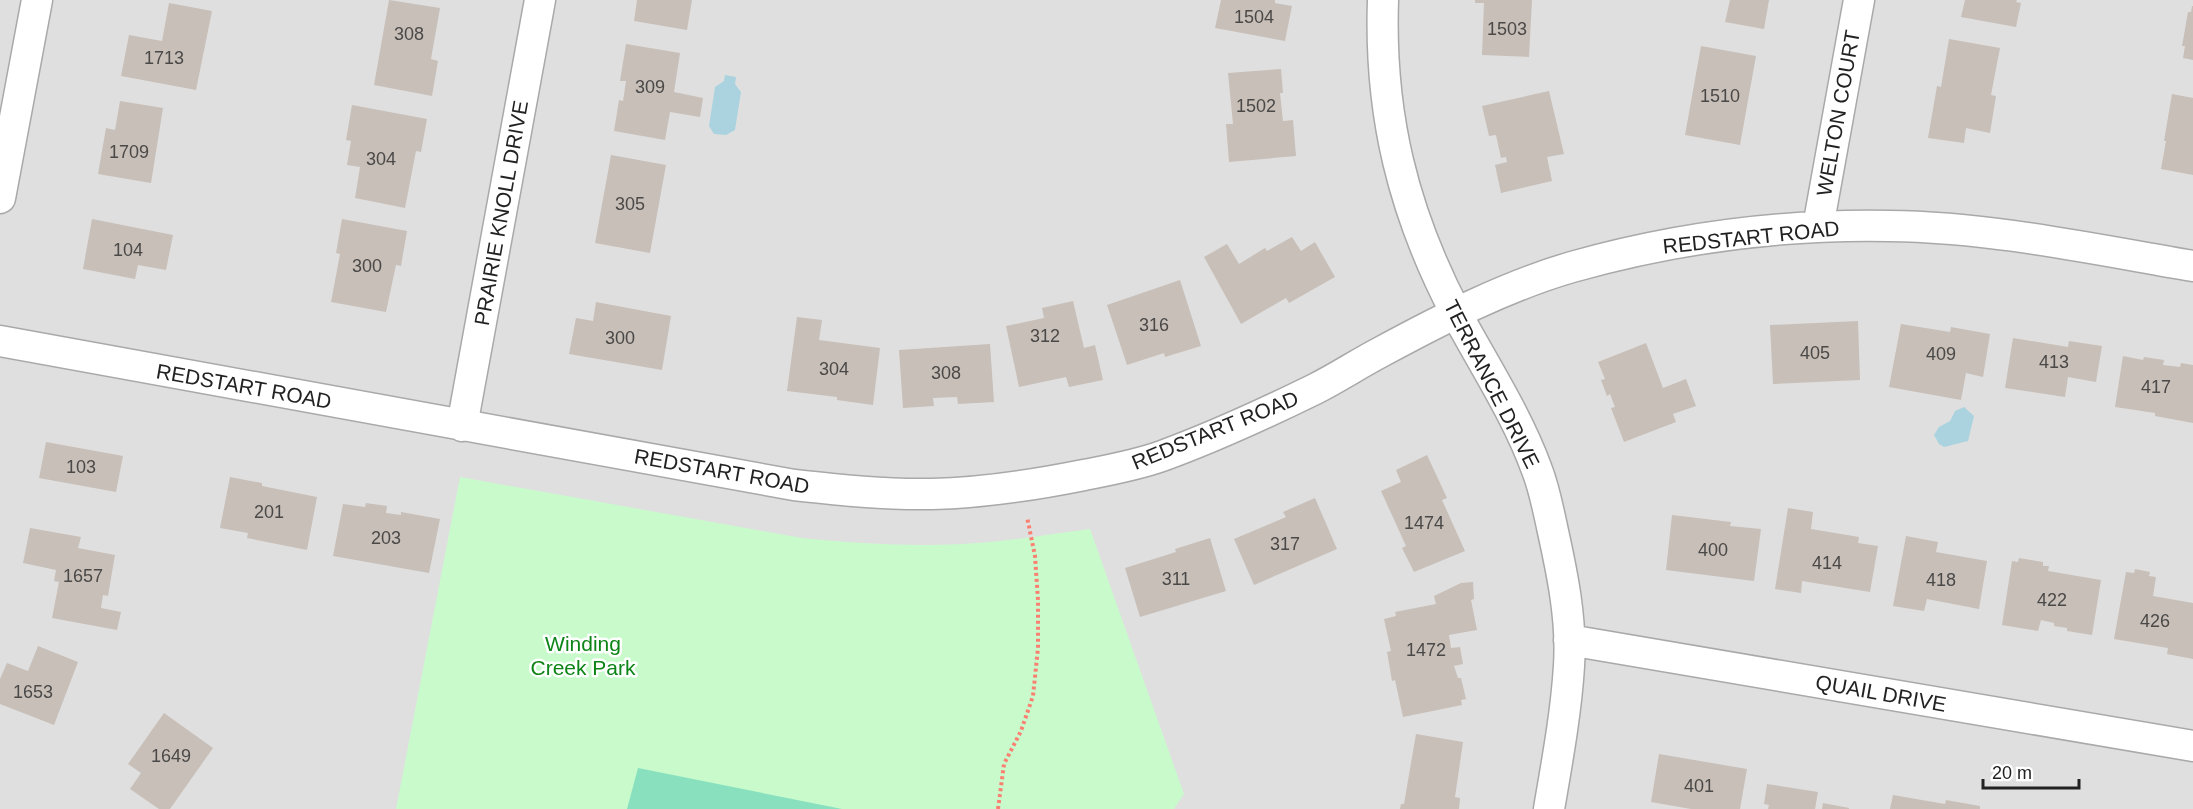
<svg xmlns="http://www.w3.org/2000/svg" width="2193" height="809" viewBox="0 0 2193 809" font-family="Helvetica,sans-serif">
<rect width="100%" height="100%" fill="#f2efe9"/>
<path fill="#e0dfdf" d="M0,0h2193v809h-2193z"/>
<path fill="#c8facc" d="M460,477l342,61c62,6 125,10 188,4 33,-3 67,-9 100,-13l94,265 -10,15h-778z"/>
<path fill="#88e0be" d="M638,768l204,41h-215z"/>
<path fill="#aad3df" d="M725,75l11,2 -1,7 6,8 -6,38 -9,5 -12,-1 -5,-8 6,-39 9,-6z
M1964,407l10,9 -6,25 -24,6 -5,-3 -5,-9 5,-8 11,-6 5,-10z"/>
<path fill="#c7bfb8" d="M389,0l51,8 -9,51 7,2 -6,35 -58,-11z
M637,0h55l-5,30 -53,-9z
M1221,0h54v3l17,3 -7,35 -70,-13z
M1475,0h57l-3,57 -47,-2 2,-52h-9z
M1730,0h39l-5,29 -39,-7z
M1965,0h52l-1,2 5,1 -5,24 -55,-10z
M169,3l43,8 -16,79 -75,-14 8,-41 33,6z
M2192,6h1v54l-10,-2 2,-12h-3l6,-34h3z
M1949,39l51,9 -9,47 5,1 -6,37 -24,-5 -2,15 -36,-5 9,-52 4,1z
M626,44l54,9 -6,39 29,6 -3,19 -30,-5 -5,28 -51,-9 5,-31 4,1 3,-20h-6z
M1701,46l55,10 -16,89 -55,-10z
M1281,69l2,24h-3l3,28 10,-1 3,36 -67,6 -3,-38h7l-5,-51z
M1549,91l15,63 -17,3 5,24 -51,12 -6,-28 12,-3 -1,-5 -5,1 -5,-23 -7,1 -7,-30z
M2172,94l21,4v77l-32,-6 5,-28h-2z
M120,101l43,7 -12,75 -53,-9 8,-46 9,2z
M352,105l75,14 -6,33 -5,-1 -11,57 -50,-10 5,-31 -13,-2 4,-24 -5,-1z
M611,155l55,10 -16,88 -55,-10z
M92,219l81,16 -7,35 -28,-5 -3,14 -52,-10z
M342,219l65,12 -6,35 -5,-1 -10,47 -55,-10 9,-48 -4,-1z
M1292,237l9,14 14,-9 20,35 -46,26 -3,-5 -45,26 -37,-67 23,-13 12,20 26,-16 2,3z
M1180,280l21,66 -36,11 -1,-4 -37,12 -20,-60z
M1073,301l11,47 11,-3 8,35 -34,7 -3,-10 -47,10 -13,-61 38,-8 -2,-10z
M596,302l75,14 -9,54 -93,-16 7,-36 17,3z
M797,317l25,3 -3,20 61,8 -7,57 -36,-5v-3l-50,-6z
M1858,321l2,59 -87,4 -3,-59z
M1901,324l49,8 1,-5 39,7 -7,43 -17,-4 -5,27 -72,-13z
M2013,338l55,9 1,-6 33,5 -6,36 -28,-5 -3,20 -60,-9z
M1646,343l17,45 23,-9 10,27 -23,8 3,8 -52,20 -13,-34 4,-1 -5,-13 -3,2 -6,-16 4,-1 -7,-17z
M990,344l4,58 -36,2 -1,-7 -24,1 1,8 -31,2 -4,-58z
M2123,356l20,4 1,-3 20,3 -1,5 17,2 1,-4 12,2v58l-38,-7v-3l-40,-6z
M46,442l77,14 -7,36 -77,-14z
M1427,455l20,43 -5,2 23,51 -51,21 -12,-24 4,-2 -25,-55 20,-9 -5,-12z
M230,477l32,6v3l55,11 -10,53 -60,-12 1,-5 -28,-5z
M1315,498l22,51 -83,36 -20,-46 52,-22 -3,-5z
M366,503l21,3 -1,7 15,2v-3l39,7 -11,54 -96,-17 10,-52 22,3z
M1788,508l25,4 -2,17 48,8 -1,6 20,3 -8,46 -68,-11 -1,12 -26,-4z
M1672,515l59,7 -1,4 31,3 -7,52 -88,-11z
M30,528l51,9 -3,11 37,7 -7,41 -5,-1 -2,13 20,4 -4,18 -65,-12 7,-36 -5,-1 2,-11 -33,-7z
M1906,536l32,6 -2,10 51,9 -8,48 -52,-10 -3,12 -31,-5z
M1210,538l16,53 -86,26 -15,-49 51,-16 -1,-3z
M2019,558l24,4v4h6l-1,5 53,9 -9,55 -25,-4v-3l-13,-2v-3l-13,-3 -3,11 -36,-6 10,-64 6,1z
M2135,569l15,3 -1,4 7,1 -3,19 40,7v56l-26,-5 1,-6 -54,-9 12,-67 8,1z
M1473,582l1,17 -3,1 6,30 -28,5 2,13 9,-1 3,17 -9,2 4,12h3l5,21 -5,1 1,5 -59,12 -8,-37 -3,1 -5,-29 4,-1 -7,-32 12,-3 -1,-4 41,-8 -2,-8 27,-13z
M38,646l40,16 -24,63 -54,-21v-25l7,-16 21,8z
M164,713l49,35 -43,61h-11l-29,-20 11,-16 -13,-9z
M1416,734l47,8 -8,55 5,1 -1,11h-59l1,-5h3z
M1659,754l88,15 -7,40h-49l-40,-7z
M1767,784l51,8 -3,17h-47l1,-4 -5,-1z
M1893,795l52,9 1,-4 34,6v3h-90z
M1823,803l26,5v1h-27z"/>
<g fill="none" stroke-linecap="round" stroke-linejoin="round">
<g stroke="#a9a9a9" stroke-width="33">
<path id="minor" d="M1383,0c-4,114 20,212 73,313 28,52 61,102 81,157 7,18 11,38 15,57 10,45 20,92 17,139 -3,48 -12,96 -20,143
M0,198l37,-198
M1818,227l41,-227
M0,341l794,144c46,5 92,10 138,9 51,-1 102,-9 152,-19 26,-5 53,-10 78,-19 52,-19 104,-43 153,-67 22,-11 43,-25 64,-36 61,-33 127,-67 193,-86 103,-29 211,-43 317,-41 102,1 204,23 304,40
M462,426l78,-426
M1569,640l624,106"/>
</g>
<path stroke="#fa8072" stroke-width="4" stroke-dasharray="3 3" stroke-linecap="butt" d="M998,809l6,-45 17,-33 12,-35 5,-48v-48l-3,-44 -8,-39"/>
<use href="#minor" stroke="#fff" stroke-width="30"/>
</g>
<g text-anchor="middle" dominant-baseline="central" stroke-width="5" stroke-linejoin="round" paint-order="stroke">
<g font-size="18" fill="#4b4948">
<text x="1254" y="17">1504</text>
<text x="1507" y="29">1503</text>
<text x="409" y="34">308</text>
<text x="164" y="58">1713</text>
<text x="650" y="87">309</text>
<text x="1720" y="96">1510</text>
<text x="1256" y="106">1502</text>
<text x="129" y="152">1709</text>
<text x="381" y="159">304</text>
<text x="630" y="204">305</text>
<text x="128" y="250">104</text>
<text x="367" y="266">300</text>
<text x="1154" y="325">316</text>
<text x="1045" y="336">312</text>
<text x="620" y="338">300</text>
<text x="1815" y="353">405</text>
<text x="1941" y="354">409</text>
<text x="2054" y="362">413</text>
<text x="834" y="369">304</text>
<text x="946" y="373">308</text>
<text x="2156" y="387">417</text>
<text x="81" y="467">103</text>
<text x="269" y="512">201</text>
<text x="1424" y="523">1474</text>
<text x="386" y="538">203</text>
<text x="1285" y="544">317</text>
<text x="1713" y="550">400</text>
<text x="1827" y="563">414</text>
<text x="83" y="576">1657</text>
<text x="1176" y="579">311</text>
<text x="1941" y="580">418</text>
<text x="2052" y="600">422</text>
<text x="2155" y="621">426</text>
<text x="1426" y="650">1472</text>
<text x="33" y="692">1653</text>
<text x="171" y="756">1649</text>
<text x="1699" y="786">401</text>
</g>
<g font-size="21" fill="#222" stroke="#fff">
<text transform="translate(1838 113) rotate(-80)">WELTON COURT</text>
<text transform="translate(501 213) rotate(-80)">PRAIRIE KNOLL DRIVE</text>
<text transform="translate(1751 237) rotate(-6)">REDSTART ROAD</text>
<text transform="translate(1492 384) rotate(63)">TERRANCE DRIVE</text>
<text transform="translate(244 386) rotate(10)">REDSTART ROAD</text>
<text transform="translate(1215 430) rotate(-22)">REDSTART ROAD</text>
<text transform="translate(722 471) rotate(10)">REDSTART ROAD</text>
<text transform="translate(1881 693) rotate(10)">QUAIL DRIVE</text>
</g>
<g font-size="21" fill="#0c8416" stroke="#fff">
<text x="583" y="643">Winding<tspan x="583" dy="24">Creek Park</tspan></text>
</g>
</g>
<path d="M1983 779v9h96v-9" fill="none" stroke="#222222" stroke-width="3"/>
<text x="1992" y="779" font-size="18" fill="#222222" stroke="#ffffff" stroke-width="4.5" paint-order="stroke">20 m</text>
</svg>
